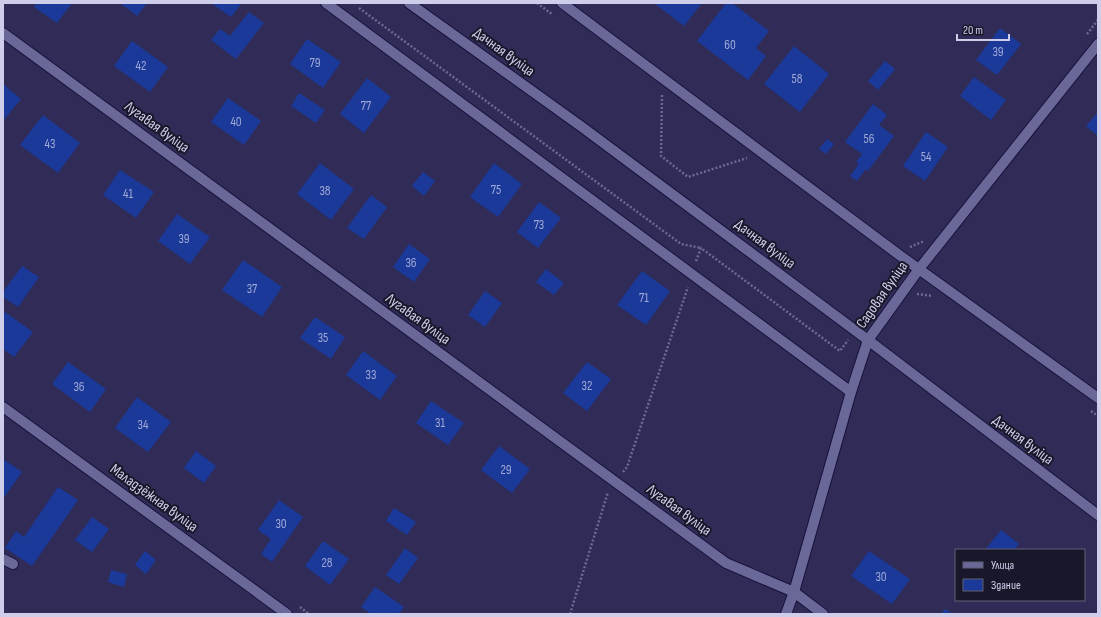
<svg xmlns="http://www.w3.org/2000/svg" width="1101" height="617" viewBox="0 0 1101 617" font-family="'Sofia Sans Condensed',sans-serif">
<rect width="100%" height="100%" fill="#302c57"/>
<path fill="#1a3999" d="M37,3h35l-15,20 -23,-16z
M120,3h27l-10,13z
M211,3h31l-11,14z
M654,3h48l-18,23z
M726,3h6l37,28 -13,17 10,8 -18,24 -51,-39z
M249,12l15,11 -28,36 -25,-19 9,-11 10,7z
M1000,28l21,16 -24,31 -21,-15z
M307,39l34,23 -18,26 -33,-24z
M132,41l36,26 -18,25 -36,-26z
M794,46l35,28 -29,38 -36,-28z
M885,61l10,8 -17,21 -10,-9z
M974,77l32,23 -15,20 -31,-24z
M367,78l24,19 -27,36 -24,-19z
M3,84l18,15 -18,22z
M299,93l26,17 -9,13 -25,-17z
M228,98l33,23 -17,24 -33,-23z
M873,104l14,11 -8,10 15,11 -26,35 -2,-2 -9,12 -7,-5 9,-12 -3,-2 6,-8 -17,-12z
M1098,112v24l-12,-10z
M43,115l37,28 -22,30 -38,-28z
M926,132l22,15 -23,34 -22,-15z
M827,139l7,5 -8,10 -7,-5z
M320,163l34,26 -23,31 -34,-26z
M494,163l28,21 -24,33 -28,-20z
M120,170l34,22 -18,26 -33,-23z
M423,172l12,9 -11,15 -12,-10z
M371,195l16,12 -23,32 -17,-11z
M539,202l22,16 -23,30 -21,-16z
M177,214l33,23 -20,27 -32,-23z
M409,244l21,15 -16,23 -21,-15z
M243,260l39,27 -20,30 -40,-27z
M22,266l17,11 -21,30 -15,-10v-5z
M546,269l18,14 -10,12 -18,-13z
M642,271l28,20 -24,34 -29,-20z
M485,291l17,12 -17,24 -17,-12z
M5,312l28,20 -19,25 -11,-8v-35z
M315,317l30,20 -14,22 -31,-21z
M363,351l34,25 -17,24 -34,-25z
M68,362l38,27 -16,23 -38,-28z
M587,362l24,17 -24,32 -24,-18z
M137,397l34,25 -23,30 -33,-24z
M431,401l33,22 -16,22 -32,-22z
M499,446l31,23 -18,24 -31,-23z
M196,451l20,15 -12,17 -20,-15z
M3,459l19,13 -19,27z
M58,487l20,13 -46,66 -27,-18 11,-17 8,6z
M279,500l24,17 -31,45 -11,-8 10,-15 -13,-9z
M394,508l22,14 -9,13 -21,-14z
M92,517l17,12 -17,23 -17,-12z
M1001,530l18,14 -5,6h-29z
M323,541l26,18 -19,26 -25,-19z
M405,548l13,10 -19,26 -13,-9z
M145,551l11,9 -10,14 -11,-9z
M869,551l41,28 -18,25 -41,-28z
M111,570l16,4 -3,13 -16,-5z
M375,587l29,20 -5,7h-28l-10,-7z
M945,609l8,5h-12z"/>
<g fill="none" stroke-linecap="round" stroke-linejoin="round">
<g stroke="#18123b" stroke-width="12">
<path id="minor" d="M326,3l525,389
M409,3l173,124 286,213 230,175
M562,3l340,254 196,141
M3,33l723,530 68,29 29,22
M3,407l284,207
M3,559l10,5
M786,614l8,-22 57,-200 17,-52 51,-71 179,-225"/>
</g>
<path stroke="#6d6a90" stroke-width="2.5" stroke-dasharray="2 2" stroke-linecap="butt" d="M537,3l16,12
M359,8l322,236 20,4
M1087,34l11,-14
M662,95l-1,61 27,21 59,-19
M910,247l12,-5 1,-2
M696,261l5,-13 139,103 8,-11
M894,279l-1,-1 3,-10
M917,294l15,2
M863,320l30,-42
M1091,411l7,5
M623,472l4,-5 61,-180
M300,607l9,7
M570,614l38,-122"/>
<use href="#minor" stroke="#6a6898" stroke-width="10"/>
</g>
<g text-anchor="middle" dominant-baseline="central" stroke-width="4" stroke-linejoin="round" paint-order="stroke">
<g font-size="13" fill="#a1a9d6">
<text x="730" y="45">60</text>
<text x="998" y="52">39</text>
<text x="315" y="63">79</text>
<text x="141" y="66">42</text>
<text x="797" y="79">58</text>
<text x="366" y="106">77</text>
<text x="236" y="122">40</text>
<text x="869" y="139">56</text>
<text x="50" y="144">43</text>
<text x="926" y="157">54</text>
<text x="496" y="190">75</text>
<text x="325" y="191">38</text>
<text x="128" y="194">41</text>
<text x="539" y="225">73</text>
<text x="184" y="239">39</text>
<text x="411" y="263">36</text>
<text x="252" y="289">37</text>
<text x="644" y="298">71</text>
<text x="323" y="338">35</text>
<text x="371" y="375">33</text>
<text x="587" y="386">32</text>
<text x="79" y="387">36</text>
<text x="440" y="423">31</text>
<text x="143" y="425">34</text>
<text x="506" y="470">29</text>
<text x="281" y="524">30</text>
<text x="327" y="563">28</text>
<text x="881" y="577">30</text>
</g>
<g font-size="15" fill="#ceceea" stroke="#19182b">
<text transform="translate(504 52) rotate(36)">Дачная вуліца</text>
<text transform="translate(157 127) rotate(36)">Лугавая вуліца</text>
<text transform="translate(765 244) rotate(37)">Дачная вуліца</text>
<text transform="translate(882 295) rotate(-55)">Садовая вуліца</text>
<text transform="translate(418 319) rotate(36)">Лугавая вуліца</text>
<text transform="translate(1023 440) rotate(37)">Дачная вуліца</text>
<text transform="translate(154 498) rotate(36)">Маладзёжная вуліца</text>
<text transform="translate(679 510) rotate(36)">Лугавая вуліца</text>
</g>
</g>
<rect width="1101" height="617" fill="none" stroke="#ceceea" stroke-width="8"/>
<rect x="955" y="549" width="130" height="52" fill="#19182b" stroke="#616177"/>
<rect x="963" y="562" width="20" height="6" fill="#6a6898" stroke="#616177"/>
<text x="991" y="569" font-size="12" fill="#ceceea">Улица</text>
<rect x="963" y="579" width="20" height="12" fill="#1a3999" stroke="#616177"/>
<text x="991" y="589" font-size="12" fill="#ceceea">Здание</text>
<path d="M957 34v6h52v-6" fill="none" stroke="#ceceea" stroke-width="2"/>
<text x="963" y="34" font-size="12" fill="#ceceea" stroke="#19182b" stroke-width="3" paint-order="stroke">20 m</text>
</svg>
